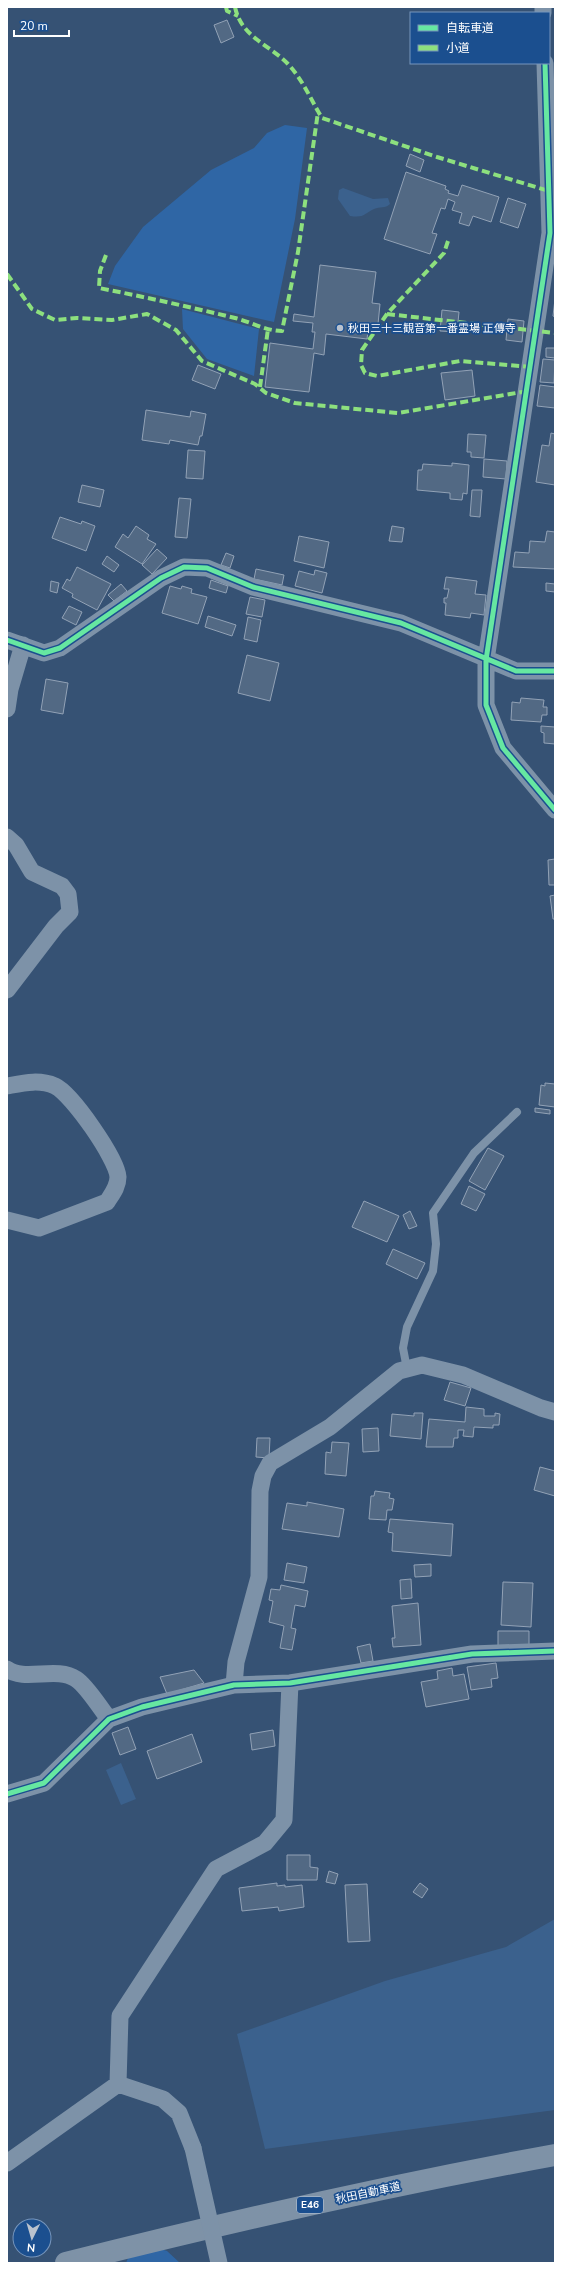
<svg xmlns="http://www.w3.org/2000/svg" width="562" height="2270" viewBox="0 0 562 2270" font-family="'Nunito Sans','Noto Sans JP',sans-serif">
<rect width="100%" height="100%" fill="#365274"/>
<path fill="#2f66a5" d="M285,125l22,3 -12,91 -21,103 -166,-38 7,-18 28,-39 68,-57 43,-22 13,-15z
M182,309l77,20 -5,47 -47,-17 -24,-30z
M142,2243l25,8 13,12h-54l2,-5z"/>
<path fill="#3b618d" d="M343,188l30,11 15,-1 2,6c-5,5 -10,2 -16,5 -11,5 -9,9 -24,7l-12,-17 1,-9z
M121,1763l15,36 -15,6 -15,-35z
M555,1919v191l-290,39 -28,-115 148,-53 121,-34z"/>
<path fill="#526984" stroke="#92a2b6" d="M227,20l7,17 -13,6 -7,-18z
M410,154l14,6 -4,12 -14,-6z
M406,172l40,14 -1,3 4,2 -1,2 10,3 4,-11 37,12 -8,25 -18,-6 -4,10 -10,-3 3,-10 -10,-3 3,-8 -7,-3 -3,10 -4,-1 -9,25 5,1 -7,20 -46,-15z
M508,198l18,6 -8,24 -18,-6z
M320,265l56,7 -4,31 8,1 -2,20 -9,-1 -2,16 -41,-5 -2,21 -10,-2 -5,39 -44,-5 5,-44 43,6 2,-17h-3l1,-9 -20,-2 1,-7 20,3z
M555,299v18l-2,-1z
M442,310l17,2 -2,20 -17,-1z
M508,319l16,2 -2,21 -16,-2z
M546,348h9v10l-9,-1z
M543,359l12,1 -1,23 -14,-1z
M198,365l23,9 -6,15 -23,-9z
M472,370l3,26 -30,4 -4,-27z
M540,385l15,2v21l-18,-2z
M146,410l44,7 1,-6 15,3 -4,22h-2l-2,9 -28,-5 -1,4 -27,-4z
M551,433l4,1v51l-19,-3 6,-37 7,1z
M468,434l18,1 -2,23 -13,-1v-5h-4z
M188,450l17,1 -2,28 -17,-1z
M484,459l23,2 -1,18 -23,-2z
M452,463l17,2 -2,29 -4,-1 -1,7 -12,-1v-6l-33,-3 1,-20h4l1,-6 29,2z
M82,485l22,5 -4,17 -22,-5z
M472,490h10l-2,27 -10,-1z
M179,498l12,1 -4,39 -12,-1z
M60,517l21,7 1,-3 13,5 -9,25 -34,-13z
M136,526l13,9 -2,4 9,5 -14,20 -27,-17 8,-13 5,4z
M392,526l12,2 -2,14 -13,-1z
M547,531l8,1v37l-42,-2 2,-15 14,1 1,-12 15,1z
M299,536l30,6 -5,26 -30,-7z
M157,549l10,9 -15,16 -10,-9z
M226,553l8,3 -4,12 -9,-3z
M107,556l12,9 -5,7 -12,-8z
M77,567l34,17 -14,26 -25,-13 1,-3 -11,-6 5,-9 3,2z
M256,569l28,6 -2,10 -28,-6z
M315,570l12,3 -5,20 -27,-7 4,-15 15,4z
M446,577l31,4 -2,13 11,1 -2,20 -13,-2 -1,5 -25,-3 1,-12h-2v-5h3l2,-9h-5z
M211,580l17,6 -2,7 -17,-5z
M51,581l8,2 -2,10 -7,-2z
M546,583l9,1v8l-9,-1z
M121,584l6,7 -13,10 -6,-6z
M170,586l11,3 1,-3 10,3 -1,4 16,4 -9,27 -36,-11z
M250,597l15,3 -3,17 -16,-3z
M69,606l13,6 -6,13 -14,-7z
M208,616l28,9 -4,11 -27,-9z
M248,617l13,3 -4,22 -13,-3z
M247,655l32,8 -9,38 -32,-8z
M46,679l22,4 -5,31 -22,-4z
M521,698l23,2 -1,7h4v8h-5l-1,7 -30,-2 1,-18 8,1z
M541,726l14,1v17l-11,-1v-10l-3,-1z
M555,859v26h-6l-1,-25z
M555,895v24h-2l-3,-23z
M545,1083l10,1v23l-16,-2 2,-20 4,1z
M535,1108l15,2v4l-15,-2z
M488,1148l16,8 -19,34 -16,-9z
M469,1186l16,8 -9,17 -15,-7z
M364,1201l35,15 -12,26 -35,-15z
M410,1211l7,15 -8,3 -6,-14z
M393,1249l32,14 -8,16 -31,-15z
M450,1382l21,6 -6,18 -21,-6z
M466,1407l18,2v7h11v-3l5,1 -1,11h-6v3l-19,-1 -1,10 -10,-1 1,-6h-6v8h-4l-1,9h-27l3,-28 36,3z
M414,1413h9l-2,26 -31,-3 2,-22 22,2z
M378,1428l1,23 -16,1 -1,-23z
M257,1438h13l-1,20 -13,-1z
M332,1442l17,1 -3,33 -21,-2 1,-22 5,1z
M540,1467l15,4v25l-21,-6z
M375,1491l15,2 -1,5 5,1 -2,11h-5l-1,10 -17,-1 2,-23h3z
M307,1502l37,7 -5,28 -57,-8 5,-26 20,3z
M390,1519l63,5 -2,32 -59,-5 1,-18 -5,-1z
M287,1563l20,4 -3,16 -20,-3z
M431,1564v12l-16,1 -1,-12z
M411,1579l1,19 -11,1 -1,-19z
M503,1582l30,1 -2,44 -30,-2z
M281,1585l27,6 -3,16 -10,-2 -4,23 5,1 -4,21 -12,-2 4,-22 -15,-4 4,-21 -4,-1 2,-11 9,1z
M418,1603l3,42 -28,2 -1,-9h3l-3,-32z
M498,1631h31v15h-31z
M370,1644l3,17 -12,2 -4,-16z
M496,1663l2,15 -7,1 1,8 -21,3 -4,-23z
M452,1668l1,8 11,-2 5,25 -43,8 -5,-25 17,-3 -1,-8z
M194,1670l10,13 -37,11 -7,-17z
M128,1727l8,22 -16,6 -8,-22z
M273,1730l2,16 -23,4 -2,-16z
M192,1734l10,28 -45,17 -10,-28z
M287,1855h23v12l8,1 -1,12h-30z
M329,1871l9,3 -3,10 -9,-2z
M277,1883v3l8,-1v2l17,-2 2,22 -25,4 -1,-4 -36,4 -3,-23z
M420,1883l8,6 -6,9 -9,-6z
M367,1884l3,57 -22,1 -3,-57z"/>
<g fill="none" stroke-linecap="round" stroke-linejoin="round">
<path stroke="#7d92a8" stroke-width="8" d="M407,1369l-4,-21 4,-21 26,-56 3,-27 -3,-31 41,-60 43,-41"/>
<path stroke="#7d92a8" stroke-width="17" d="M543,7v6
M545,63l5,170 -64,427v45l17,43 52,62
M7,640l37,13 16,-5 101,-70 23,-11 23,1 46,19 148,36 115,48h39
M7,709l3,-20 13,-44
M7,837l9,8 16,27 30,14 6,8 2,18 -14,14 -49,64
M7,1086c16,-3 32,-7 48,0 17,8 62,73 63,91 0,10 -6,17 -11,25l-68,26 -32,-8
M7,1669c17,13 50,-3 69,10 11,7 24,29 33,40
M234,1685l2,-23 23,-85 1,-86 3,-15 7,-13 60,-36 69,-56 23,-6 41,10 78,33 14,4
M7,1794l37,-11 65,-64 33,-12 92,-22 56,-2 182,-29 83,-3
M118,2084l2,-68 96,-147 49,-26 19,-23 6,-137
M118,2084l45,15 16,14 14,35
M7,2163l111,-79"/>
<path stroke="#7e92a7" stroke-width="22" d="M66,2263c162,-41 325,-78 489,-108"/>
<path stroke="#7d92a8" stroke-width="17" d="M193,2148l26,115"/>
<path stroke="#8de07e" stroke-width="4" stroke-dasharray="8 4" stroke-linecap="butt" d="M226,7l1,4 11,5
M235,7c6,30 35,38 53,57 15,16 23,36 34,54l115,39 112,34
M448,241l-4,12 -57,61 -25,36 -1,15 4,8 12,3 83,-15 71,6
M106,255l-6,16 -1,17c46,9 91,19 136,30 16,4 31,13 47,13l16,-79 20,-140
M7,274l25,35 23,11 22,-2 35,2 35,-6 29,16 26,31 53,23 11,9 29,10 103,10 130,-22
M387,314l168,19
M260,387l8,-58"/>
<g stroke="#1b4f8f" stroke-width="8">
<path id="cycleway" d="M545,63l5,170 -64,427v45l17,43 52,62
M7,640l37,13 16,-5 101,-70 23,-11 23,1 46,19 148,36 115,48h39
M7,1794l37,-11 65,-64 33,-12 92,-22 56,-2 182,-29 83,-3"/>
</g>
<use href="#cycleway" stroke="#66e7a1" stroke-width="5"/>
</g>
<circle fill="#b9c2ce" stroke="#1b4f8f" stroke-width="1.5" cx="340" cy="328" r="4"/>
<g text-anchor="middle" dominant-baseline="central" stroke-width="3.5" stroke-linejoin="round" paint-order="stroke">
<rect fill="#1b4f8f" stroke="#bbcadd" stroke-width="1" x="297" y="2197" width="26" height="16" rx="3"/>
<g font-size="10" font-weight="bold" fill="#fff">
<text x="310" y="2205">E46</text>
</g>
<g font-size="11" fill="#fff" stroke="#1b4f8f" text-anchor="start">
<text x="348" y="328">秋田三十三観音第一番霊場 正傳寺</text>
</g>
<g font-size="11" fill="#fff" stroke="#1b4f8f">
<text transform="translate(368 2193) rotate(-12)">秋田自動車道</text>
</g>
</g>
<rect width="562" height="2270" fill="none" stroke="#ffffff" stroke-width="16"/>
<rect x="410" y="12" width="140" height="52" fill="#1b4f8f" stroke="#7695bc"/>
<rect x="418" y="25" width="20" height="6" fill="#66e7a1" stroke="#7695bc"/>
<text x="446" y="32" font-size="12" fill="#ffffff">自転車道</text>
<rect x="418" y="45" width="20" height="6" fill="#8de07e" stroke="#7695bc"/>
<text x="446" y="52" font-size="12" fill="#ffffff">小道</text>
<g transform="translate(32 2238) rotate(185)"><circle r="19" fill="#1b4f8f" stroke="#7695bc"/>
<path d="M0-3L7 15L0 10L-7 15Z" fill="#b9c2ce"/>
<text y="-6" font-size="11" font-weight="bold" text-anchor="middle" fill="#ffffff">N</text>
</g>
<path d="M14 30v6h55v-6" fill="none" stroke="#ffffff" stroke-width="2"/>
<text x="20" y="30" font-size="12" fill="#ffffff" stroke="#1b4f8f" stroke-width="3" paint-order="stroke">20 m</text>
</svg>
